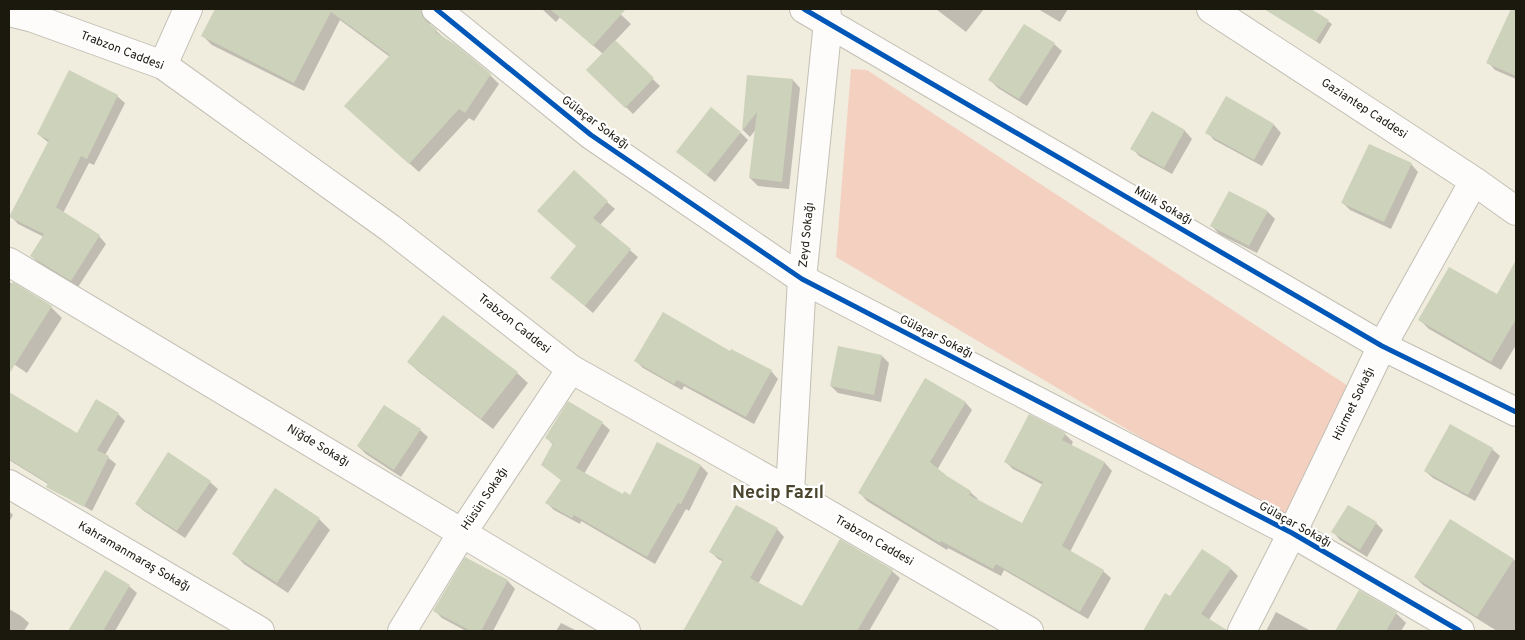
<svg xmlns="http://www.w3.org/2000/svg" width="1525" height="640" viewBox="0 0 1525 640" font-family="Overpass,sans-serif">
<rect width="100%" height="100%" fill="#f0ecde"/>
<path fill="#f4d0c1" d="M851,69l16,1 481,316 -66,135 -446,-264z"/>
<path fill="#0003" d="M217,9h202l10,10 1,6 15,14 45,36 9,9 -25,37 -5,-3 -50,54 -64,-57 35,-58 -50,-37 -36,71 -92,-46 -9,-9z
M542,9h73l16,15 -17,18 46,44 -27,28 -45,-44 15,-16 -43,-37 -4,5z
M936,9h48l-18,23z
M1038,9h30l-8,13z
M1294,9h15l23,15 -12,20 -34,-22z
M1511,11l5,3v65l-21,-9 -7,-8z
M1054,44l8,7 -35,55 -29,-18 -8,-8z
M748,77l45,3 7,8 -11,101 -31,-3 -8,-8 6,-49 -6,8 -7,-7z
M117,96l8,7 -31,62 -5,-2 -26,50 36,23 7,8 -28,43 -39,-24 -8,-7 13,-19 -26,-13 -7,-8 38,-73 -11,-9z
M1227,98l47,27 7,8 -19,33 -48,-26 -7,-8z
M1152,113l33,18 7,8 -20,35 -33,-18 -7,-8z
M741,133l7,7 -33,42 -37,-30z
M1411,164l7,8 -27,57 -41,-19 -8,-8z
M607,202l8,7 -15,16 38,32 -45,56 -41,-35 25,-32 -31,-28z
M1268,212l7,7 -18,34 -38,-19 -7,-8z
M1516,263v82l-15,25 -72,-41 -9,-9 77,-24z
M9,282l42,25 11,11 -35,55 -18,-12z
M731,353l40,18 7,8 -24,45 -70,-38 -2,4 -39,-22 -7,-7z
M882,356l7,7 -8,39 -43,-9 -7,-7z
M408,362l109,11 11,10 -35,46 -74,-57z
M12,395l66,40 40,-21 7,7 -20,34 11,9 -24,47 -83,-51v-59z
M965,402l7,8 -35,60 33,22 8,7 -1,2 45,24 21,-40 -30,-16 -7,-7 24,-46 35,18 8,8 -2,4 34,17 7,8 -42,81 33,19 8,7 -23,41 -84,-49 -3,6 -53,-28 -1,2 -80,-49 -7,-8z
M602,423l8,7 -26,44 39,22h8l27,-52 43,22 7,7 -19,38 -3,-2 -31,55 -74,-43 -1,3 -26,-14 -7,-7 15,-22 -20,-17 11,-19 -6,-7z
M420,430l8,7 -27,40 -35,-23 -8,-8z
M1492,449l8,7 -25,45 -42,-23 -8,-7z
M210,482l8,7 -33,49 -41,-27 -8,-7z
M9,511l4,4 -4,7z
M319,519l11,11 -42,63 -44,-29 -11,-11z
M1451,521l65,40v70h-19l-74,-46 -8,-8z
M1376,523l7,7 -16,27 -27,-17 -7,-8z
M777,529l7,8 -26,47 45,24 89,-37 8,7 -31,53h-184l39,-69 -6,-3 -8,-8z
M466,559l42,22 7,8 -22,42h1h-28l-24,-13 -8,-8z
M1231,569l7,7 -30,45 6,6 -3,4h-67l21,-36 5,3z
M105,571l24,15 8,7 -22,38h-45z
M1359,592l37,21 10,10 -5,8h-64z
M9,609l12,7 8,7 -5,8h-15z
M1276,612l35,19h-45z
M561,623l16,8h-21z"/>
<path fill="#cdd2ba" d="M215,9h206l1,6 4,6 11,9 -2,2 21,13 35,29 -26,39 -6,-4 -50,55 -65,-58 46,-51 -59,-43 -37,71 -93,-47z
M550,9h76l-33,37z
M1264,9h47l18,11 -13,21z
M1511,9h5v67l-30,-13z
M1024,24l31,19 -36,56 -31,-19z
M615,40l39,38 -29,30 -39,-38z
M69,70l49,25 -31,64 -6,-3 -25,51 44,28 -29,46 -41,-25 14,-22 -35,-17 40,-77 -12,-6z
M747,75l46,4 -11,103 -33,-4 8,-66 -15,19z
M1226,96l48,28 -20,36 -49,-27z
M711,107l30,25 -34,43 -31,-23z
M1152,111l33,19 -21,38 -34,-19z
M1369,144l43,19 -28,59 -43,-19z
M574,170l34,31 -15,17 38,31 -46,57 -35,-28 26,-32 -39,-35z
M1229,191l39,20 -19,35 -39,-20z
M1516,260v59l-25,43 -73,-42 31,-53 48,27z
M13,282l39,24 -43,68v-86z
M663,312l67,39 1,-2 41,21 -26,47 -69,-37 -3,4 -40,-23z
M443,315l75,57 -37,47 -74,-57z
M838,346l44,9 -8,40 -44,-9z
M925,378l41,24 -36,60 17,14 24,15 -2,4 53,28 21,-41 -39,-20 25,-48 37,19 -4,7 43,22 -43,84 42,24 -24,42 -84,-48 -3,5 -52,-28 -1,2 -82,-50z
M9,392l68,41 19,-34 23,14 -22,37 12,6 -25,51 -38,-20 2,-4 -39,-24z
M568,401l35,21 -27,46 47,26 1,-3 6,4 27,-53 44,23 -20,39 -3,-1 -31,54 -73,-42 -2,3 -27,-15 16,-23 -20,-15 12,-22 -8,-5z
M384,405l37,24 -27,41 -37,-24z
M1450,424l43,24 -25,47 -44,-24z
M168,452l43,29 -34,50 -42,-27z
M275,488l45,30 -43,65 -45,-29z
M736,505l42,23 -28,50 52,28 38,-67 53,31 -36,61h-174l40,-71 -14,-8z
M1348,505l29,17 -17,28 -29,-18z
M1450,519l64,40 -37,58 -63,-40z
M1202,549l29,19 -30,46 26,16 -1,1h-83l22,-38 5,3z
M465,557l43,23 -27,51h-10l-38,-20z
M105,570l25,15 -27,46h-35z
M1359,590l38,22 -11,19h-51z"/>
<g fill="none" stroke-linecap="round" stroke-linejoin="round">
<g stroke="#c2bfb4" stroke-width="30">
<path id="street" d="M436,9l155,126 211,144 490,254 168,98
M804,9l578,337 134,66
M1211,9l263,172 42,30
M163,65l25,-56
M9,262l617,369
M9,484l251,147
M790,492l12,-213 26,-257 -2,-13
M402,631l60,-98 109,-164
M1242,631l50,-98 90,-187 92,-165"/>
</g>
<g stroke="#c2bfb4" stroke-width="30">
<path id="secondary" d="M9,12l24,6 130,47 227,163 181,141 219,123 239,139"/>
</g>
<use href="#street" stroke="#fdfcfa" stroke-width="28"/>
<use href="#secondary" stroke="#fdfcfa" stroke-width="28"/>
<g stroke="#fff" stroke-width="8">
<path id="cycleway" d="M436,9l155,126 211,144 490,254 168,98
M804,9l578,337 134,66"/>
</g>
<use href="#cycleway" stroke="#0057b8" stroke-width="5"/>
</g>
<g text-anchor="middle" dominant-baseline="central" stroke-width="4.5" stroke-linejoin="round" paint-order="stroke">
<g font-size="12" fill="#1b180e" stroke="#fff">
<text transform="translate(122 51) rotate(21)">Trabzon Caddesi</text>
<text transform="translate(1364 109) rotate(33)">Gaziantep Caddesi</text>
<text transform="translate(595 123) rotate(37)">Gülaçar Sokağı</text>
<text transform="translate(1163 206) rotate(30)">Mülk Sokağı</text>
<text transform="translate(807 235) rotate(-84)">Zeyd Sokağı</text>
<text transform="translate(514 324) rotate(38)">Trabzon Caddesi</text>
<text transform="translate(936 337) rotate(27)">Gülaçar Sokağı</text>
<text transform="translate(1354 404) rotate(-64)">Hürmet Sokağı</text>
<text transform="translate(318 446) rotate(31)">Niğde Sokağı</text>
<text transform="translate(485 499) rotate(-56)">Hüsün Sokağı</text>
<text transform="translate(1295 525) rotate(29)">Gülaçar Sokağı</text>
<text transform="translate(874 541) rotate(30)">Trabzon Caddesi</text>
<text transform="translate(134 557) rotate(30)">Kahramanmaraş Sokağı</text>
</g>
<g font-size="18" font-weight="bold" fill="#4b452e" stroke="#fff">
<text x="778" y="493">Necip Fazıl</text>
</g>
</g>
<rect width="1525" height="640" fill="none" stroke="#1b180e" stroke-width="20"/>
</svg>
